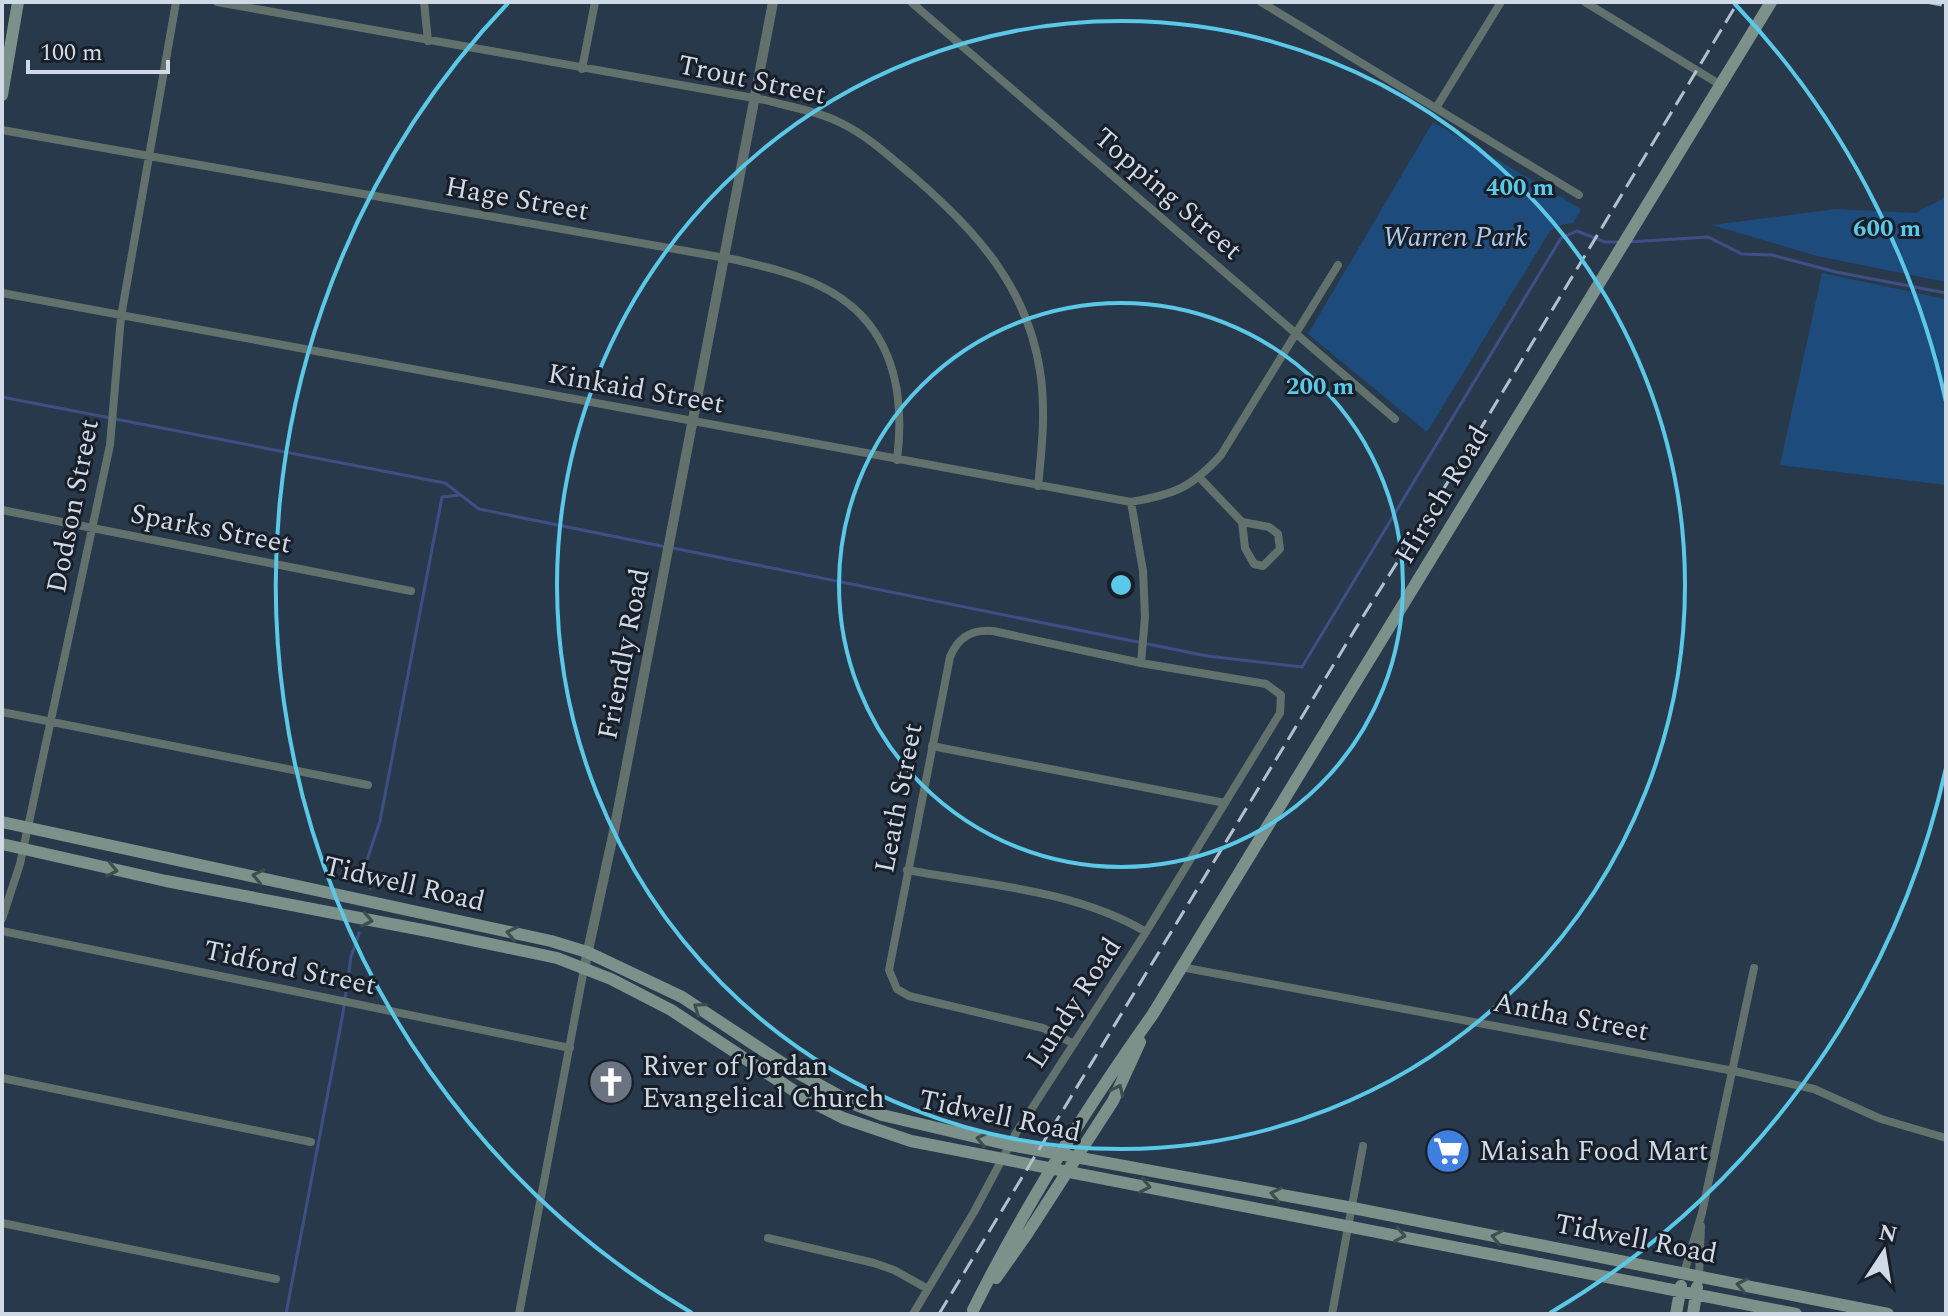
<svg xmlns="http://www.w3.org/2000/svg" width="1948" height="1316" viewBox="0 0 1948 1316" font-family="Spectral,serif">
<rect width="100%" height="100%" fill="#28394c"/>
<path fill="#1d4b7c" d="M1433,122l148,87 -8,14 -12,2 -11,6 -123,201 -119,-98z
M1946,194v88l-129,-26 -105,-31 124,-16 79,4 26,-13z
M1822,273l124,26v186l-166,-20z"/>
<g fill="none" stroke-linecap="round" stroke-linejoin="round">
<path stroke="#3f4f85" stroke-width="3" d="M1628,242l80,-5 34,17 30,1 64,17 110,21
M2,397l443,86 34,26 187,38
M673,548l534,108 95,11 259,-429 16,-7 28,11h15
M370,888l-4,-25 14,-42 62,-324 17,-2
M286,1314l57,-301 8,-56 8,-24"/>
<path stroke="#63716c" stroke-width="8" d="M217,2l548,98c25,7 52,11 76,23 27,13 49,34 73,54 61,53 113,109 126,194 6,38 2,77 -2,115
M424,2l4,39
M911,2l484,417
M1261,2l318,193
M1585,2l134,82
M582,69l13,-67
M1436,108l65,-106
M2,130l735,130c28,7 57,13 83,26 71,34 86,102 77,174
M2,293l1129,209c44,-8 60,-14 90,-47l117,-190
M1200,478l42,44 27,5 9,7 2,15 -17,17 -9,-2 -9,-16 -3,-26
M1131,502l12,69 2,46 -4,46
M2,510l409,81
M2,712l366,73
M932,746l293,57
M907,870c80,15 168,20 239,62
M2,919l18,-55 90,-419 11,-128 55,-315
M2,931l568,117
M1181,967l553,104 80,18 67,30 65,19
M2,1078l309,64
M2,1223l274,56
M768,1238l106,25 20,7 34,19
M1684,1273l18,-60 52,-245
M1699,1276l2,-50
M519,1314l65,-345
M913,1314l61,-102 42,-79 130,-201 134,-219 1,-18 -15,-11 -125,-21 -148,-32c-21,-2 -35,6 -43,26l-61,313 8,19 12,7 134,32 31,16
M1332,1314l31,-168"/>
<path stroke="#63716c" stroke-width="10" d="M584,969l30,-138 159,-829"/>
<path stroke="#7b9189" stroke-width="12" d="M2,95l16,-93
M2,822l549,119 36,11 95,45 114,75 60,33 26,10 128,30 343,63 535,106
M2,844l164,37 267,51 124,26 54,21 60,31 137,90 35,18 68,23 885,173
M996,1278l31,-44 86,-133 27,-59
M973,1310c53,-106 111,-199 180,-296l618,-1012
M1676,1314l5,-28
M1693,1314l4,-27"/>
<path stroke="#b4bfcc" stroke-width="3" stroke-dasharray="16 8" stroke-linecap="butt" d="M1926,2l20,4
M939,1314l423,-696 96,-152 280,-464"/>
</g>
<defs><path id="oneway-chevron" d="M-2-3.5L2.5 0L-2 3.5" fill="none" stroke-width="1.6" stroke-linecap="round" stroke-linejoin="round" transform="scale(2)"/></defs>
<g stroke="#404d4f">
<use href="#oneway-chevron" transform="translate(112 870) rotate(12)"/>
<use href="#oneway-chevron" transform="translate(258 876) rotate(-168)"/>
<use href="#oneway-chevron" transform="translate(367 920) rotate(11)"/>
<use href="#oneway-chevron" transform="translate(512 933) rotate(-168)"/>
<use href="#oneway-chevron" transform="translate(699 1008) rotate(-145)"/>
<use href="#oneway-chevron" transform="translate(1118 1090) rotate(-65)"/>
<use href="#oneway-chevron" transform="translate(982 1139) rotate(-168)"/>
<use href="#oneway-chevron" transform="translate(1145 1186) rotate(11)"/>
<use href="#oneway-chevron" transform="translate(1276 1194) rotate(-169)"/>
<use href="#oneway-chevron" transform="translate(1400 1235) rotate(11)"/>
<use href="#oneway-chevron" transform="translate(1497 1237) rotate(-169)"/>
<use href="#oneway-chevron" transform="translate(1742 1285) rotate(-169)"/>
</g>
<g fill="none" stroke="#5ac8e6" stroke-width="4">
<circle cx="1121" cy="585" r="282"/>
<circle cx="1121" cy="585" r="564"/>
<path d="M1946 768A845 845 0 0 1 1550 1313M692 1313A845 845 0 0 1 508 3M1734 3A845 845 0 0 1 1946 402"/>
</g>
<defs>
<g id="church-disc" transform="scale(2.3)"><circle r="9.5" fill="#6b7280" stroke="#181f28"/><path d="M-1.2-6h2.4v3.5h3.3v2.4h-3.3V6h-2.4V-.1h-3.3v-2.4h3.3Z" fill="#fff"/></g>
<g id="supermarket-disc" transform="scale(2.3)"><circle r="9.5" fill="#3f7fe0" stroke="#181f28"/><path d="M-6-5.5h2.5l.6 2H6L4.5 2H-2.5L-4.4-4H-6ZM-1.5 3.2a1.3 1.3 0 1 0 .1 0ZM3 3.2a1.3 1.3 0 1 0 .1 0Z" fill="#fff"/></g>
</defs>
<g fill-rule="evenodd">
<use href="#church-disc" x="611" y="1082"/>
<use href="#supermarket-disc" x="1448" y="1151"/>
</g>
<g text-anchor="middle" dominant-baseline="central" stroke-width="6" stroke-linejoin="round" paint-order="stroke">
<g font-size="28" fill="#d0dae6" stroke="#181f28">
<text transform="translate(752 80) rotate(12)">Trout Street</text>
<text transform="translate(1168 194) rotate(41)">Topping Street</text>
<text transform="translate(517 199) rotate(10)">Hage Street</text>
<text transform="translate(636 389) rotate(10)">Kinkaid Street</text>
<text transform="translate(1442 495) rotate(-59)">Hirsch Road</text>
<text transform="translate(73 506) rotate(-79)">Dodson Street</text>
<text transform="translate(211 529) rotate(11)">Sparks Street</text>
<text transform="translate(624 654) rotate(-79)">Friendly Road</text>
<text transform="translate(899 798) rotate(-79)">Leath Street</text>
<text transform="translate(404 884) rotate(13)">Tidwell Road</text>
<text transform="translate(290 968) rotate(12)">Tidford Street</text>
<text transform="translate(1074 1003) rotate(-57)">Lundy Road</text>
<text transform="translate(1571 1017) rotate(11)">Antha Street</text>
<text transform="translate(1000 1116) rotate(12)">Tidwell Road</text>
<text transform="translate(1636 1239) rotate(11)">Tidwell Road</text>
</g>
<g font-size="28" font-style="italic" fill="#aacaf0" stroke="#181f28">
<text x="1455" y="237">Warren Park</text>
</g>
<g font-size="28" fill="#d0dae6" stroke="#181f28" text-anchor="start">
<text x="642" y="1066">River of Jordan<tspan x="642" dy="32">Evangelical Church</tspan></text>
<text x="1479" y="1151">Maisah Food Mart</text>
</g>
</g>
<circle cx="1121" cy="585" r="12" fill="#5ac8e6" stroke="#181f28" stroke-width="4"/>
<g font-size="24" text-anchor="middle" font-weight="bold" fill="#5ac8e6" stroke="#181f28" stroke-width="6" stroke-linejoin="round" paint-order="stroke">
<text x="1520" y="195">400 m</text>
<text x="1887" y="236">600 m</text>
<text x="1320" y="394">200 m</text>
</g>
<rect width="1948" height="1316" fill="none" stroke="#d0dae6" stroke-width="8"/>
<g transform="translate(1884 1252) rotate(12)" stroke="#181f28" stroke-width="6" paint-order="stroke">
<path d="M0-6L14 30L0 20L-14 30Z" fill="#d0dae6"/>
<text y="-12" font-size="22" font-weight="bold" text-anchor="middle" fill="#d0dae6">N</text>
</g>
<path d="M28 60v12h140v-12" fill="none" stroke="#d0dae6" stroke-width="4"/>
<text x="40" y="60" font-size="24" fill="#d0dae6" stroke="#181f28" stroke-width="6" paint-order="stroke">100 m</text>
</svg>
